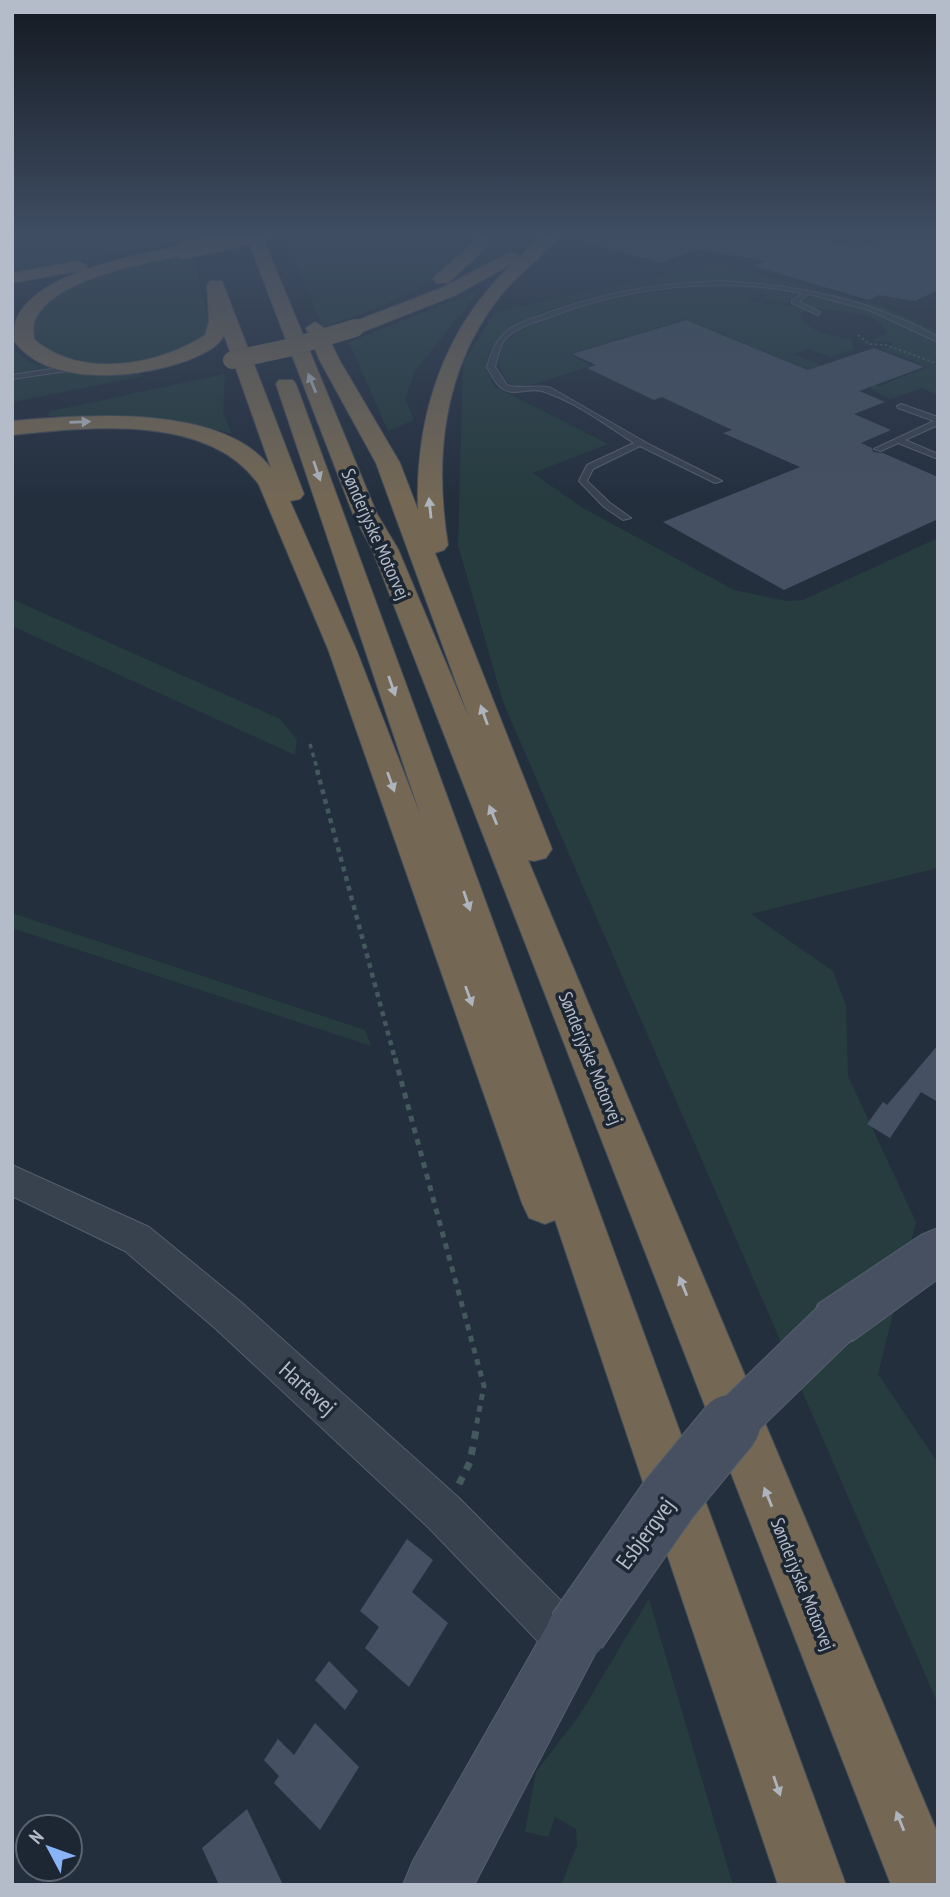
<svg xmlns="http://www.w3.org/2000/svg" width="950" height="1897" viewBox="0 0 950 1897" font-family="'PT Sans Narrow',sans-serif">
<rect width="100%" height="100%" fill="#242f3e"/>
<path fill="#263c3f" d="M12,233h172l2,6 -174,36z
M288,233h190c-31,55 -99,74 -155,94l-40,-93z
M498,233h45l-41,28 -39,16c14,-13 28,-25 35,-44z
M178,254h14l17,70 -5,15c-53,23 -122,44 -171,1 -7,-57 104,-76 145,-86z
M719,263l162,43 57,26v4c-52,-26 -104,-44 -161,-51 -33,-4 -68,-4 -101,-1 -43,3 -230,30 -181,103l113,57 -75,29 50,35 151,82 52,11 17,-1 135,-62v330l-187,46 82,57 13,35 2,70 68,146 -38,152 60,89v241l-435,-1002 -45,-157 5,-182 32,-51z
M710,286l61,2 27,5 -7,9 -29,-3 6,-5 -7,-1 -13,5 2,3c18,5 37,2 54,9l-5,5c9,18 34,21 52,24l3,10 -24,8 -21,-8 -15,5 39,16 -14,4 -133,-55 -116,35 21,12 -67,21 -15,-4c-9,-11 -15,-26 -5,-39 29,-36 161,-55 206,-58z
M480,290l-65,81 -10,28 9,21 -26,11 -39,-89z
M816,296c42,4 86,27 122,48v51l-16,-7 -32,11 -29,-16 18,3 49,-19 -49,-19 14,-2 -2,-4h-16l-3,-2 15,-7c-14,-30 -60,-17 -83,-29v-4z
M12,348l16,13 26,8 -42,5z
M132,369l12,7 -132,26v-23l59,-8z
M225,374l-2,39 9,21c-62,-19 -122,-19 -186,-18l6,-5z
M12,599l268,120 17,20 -2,16 -283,-129z
M12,913l353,117 6,16 -359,-118z
M649,1599l84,286h-172l16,-40 -1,-16 -21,-12 -7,20 -23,-5 11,-60 43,-56z"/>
<path fill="#455162" d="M577,233h221l58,15 10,-5 5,2 26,-12h14l27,7v50l-23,11 -36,-6 -10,5 -116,-34 12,-5 -67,-12 -36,14 -86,-24z
M686,320l122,50 66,-22 50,19 -65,24 26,11 -31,12 37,16 -30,13 11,5 1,4 10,1 55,24v42l-154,71 -121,-68 137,-55 -77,-34 9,-3 -70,-33 -8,3 -67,-32 9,-3 -24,-11z
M938,1045v57l-17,-10 -31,46 -23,-14 16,-22 4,3z
M407,1539l26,21 -21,32 36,31 -39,64 -44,-39 14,-21 -19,-16z
M329,1661l29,30 -13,19 -30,-30z
M315,1723l44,44 -39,63 -46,-47 5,-7 -15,-16 14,-21 16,16z
M247,1809l11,23 25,53h-64l-17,-37z"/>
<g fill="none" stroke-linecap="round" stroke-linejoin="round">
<g stroke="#565f6c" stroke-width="2">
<path id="service" d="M720,281c78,4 150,18 218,56v5l-69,-32 -60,-16 -10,8 21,10 -2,3 -26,-12v-2l10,-8c-84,-17 -173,-6 -252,24 -15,5 -37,11 -47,25 -4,7 -6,17 -8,25l12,18c13,5 29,-1 44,3l101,58 70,35 -7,2 -75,-37 -47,23 -6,12 23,22 21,15 -8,2 -19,-13 -25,-26 8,-16 47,-22c-28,-18 -57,-40 -89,-51 -13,-6 -29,5 -42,-3 -8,-5 -11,-14 -16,-22 3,-10 6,-21 13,-29 10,-13 28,-18 42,-23 58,-22 116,-32 178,-34z
M78,365l3,4 -69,10v-4z
M901,404l37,13v8l-33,15 33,14v5l-40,-16 -17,8 -7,-2 60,-28 -36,-13 -1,-2z"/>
</g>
<g stroke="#565f6c" stroke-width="2">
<path id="minor" d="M12,1165l137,62 93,76 217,195 127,128 6,16 -6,16 -16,6 -16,-6 -125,-130 -213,-199 -91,-78 -113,-55z"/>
</g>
<g stroke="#565f6c" stroke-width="2">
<path id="secondary" d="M938,1228v51l-84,61 -18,7 -18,-7 -7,-18 7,-18 103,-69z
M577,1601l21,9 9,21 -133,254h-71l10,-24 143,-251z"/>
</g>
<g stroke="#434c59" stroke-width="2">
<path id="motorway" d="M245,233h16l116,281 21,35 71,169 -93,-255 -56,-102 -14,-33 9,-6 9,6 16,33 60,102 18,47c-3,-93 25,-181 94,-246l-56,31 -94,37 -7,2 -9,-6 2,-4 96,-37 62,-33 6,-2 8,4 25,-23h17c-19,24 -46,42 -64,66 -55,71 -64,160 -50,246l-4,5 -9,3 117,296 -6,9 -12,3 -6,-1 410,974v51h-47l-519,-1336 -19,-35z
M477,233h16l-9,17 -36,33h-12l-3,-4 3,-4 35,-30z
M184,245l8,5 -2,3c-42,11 -132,23 -154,65 -4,6 -2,14 -2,21 45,40 124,27 171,-4l4,-13 -2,-37 3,-4h12l82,213 -4,5 -10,2 66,148 64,165 -144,-430 3,-4h14l3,4 550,1501h-68l-223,-665 -10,4 -16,-6 -7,-15 -194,-554 -69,-164c-49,-72 -171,-58 -247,-50v-14c72,-6 210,-18 259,47l-47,-133c-5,12 -21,19 -33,24 -48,19 -142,30 -177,-18 1,-6 0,-16 2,-21 20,-49 122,-65 168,-75z
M79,261l8,5 -2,4 -73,13v-10z"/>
</g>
<path stroke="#44595c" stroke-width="2" stroke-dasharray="2.5 2.5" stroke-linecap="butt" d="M858,335l11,9 17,1 52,19"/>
<path stroke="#44595c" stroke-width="3.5" stroke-dasharray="4.5 4.5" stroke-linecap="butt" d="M310,744l8,28"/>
<path stroke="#44595c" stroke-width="4.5" stroke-dasharray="5 5" stroke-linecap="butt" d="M317,770l78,289"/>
<path stroke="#44595c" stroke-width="5" stroke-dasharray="6 6" stroke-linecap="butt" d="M395,1058l89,328 -8,41"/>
<path stroke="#44595c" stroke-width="7" stroke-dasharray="8 8" stroke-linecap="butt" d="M459,1484l11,-22 7,-37"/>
<use href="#service" fill="#38414e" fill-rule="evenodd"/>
<use href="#minor" fill="#38414e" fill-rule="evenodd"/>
<use href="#secondary" fill="#465061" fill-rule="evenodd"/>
<use href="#motorway" fill="#746855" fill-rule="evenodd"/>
<g stroke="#565f6c" stroke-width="49" stroke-linecap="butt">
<path id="secondary-bridge-far1" d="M728,1427l108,-105"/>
</g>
<g stroke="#565f6c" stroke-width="62" stroke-linecap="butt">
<path id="secondary-bridge" d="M577,1631l91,-131 62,-75"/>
</g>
<g stroke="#434c59" stroke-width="18" stroke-linecap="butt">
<path id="motorway-bridge" d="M184,250l79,-17
M232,360l60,-13 63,-19"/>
</g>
<use href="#secondary-bridge-far1" stroke="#465061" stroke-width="47"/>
<use href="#secondary-bridge" stroke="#465061" stroke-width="60"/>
<use href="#motorway-bridge" stroke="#746855" stroke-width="18"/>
</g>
<defs><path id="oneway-solid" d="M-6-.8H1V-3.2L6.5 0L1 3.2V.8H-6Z" transform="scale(1.75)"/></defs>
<g fill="#aeb4bd">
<use href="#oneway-solid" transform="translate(312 383) rotate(-112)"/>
<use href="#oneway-solid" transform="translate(80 422) rotate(-2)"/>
<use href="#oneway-solid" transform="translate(317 471) rotate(71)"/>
<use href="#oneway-solid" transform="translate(430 508) rotate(-96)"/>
<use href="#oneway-solid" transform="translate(392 686) rotate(71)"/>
<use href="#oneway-solid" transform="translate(484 715) rotate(-110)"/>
<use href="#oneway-solid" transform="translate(391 782) rotate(70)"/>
<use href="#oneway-solid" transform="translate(493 815) rotate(-112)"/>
<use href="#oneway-solid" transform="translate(467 901) rotate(71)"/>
<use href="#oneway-solid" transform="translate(469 996) rotate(70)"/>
<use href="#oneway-solid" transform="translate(683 1286) rotate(-112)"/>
<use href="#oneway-solid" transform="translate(768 1497) rotate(-112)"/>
<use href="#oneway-solid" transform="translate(777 1786) rotate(71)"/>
<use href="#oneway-solid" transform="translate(900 1821) rotate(-112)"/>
</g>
<linearGradient id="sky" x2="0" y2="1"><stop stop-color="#141a22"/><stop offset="0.47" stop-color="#3f4d63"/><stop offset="1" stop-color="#3f4d63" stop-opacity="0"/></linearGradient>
<rect width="950" height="499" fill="url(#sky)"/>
<g text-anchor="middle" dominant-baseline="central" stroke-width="7" stroke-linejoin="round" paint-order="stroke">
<g font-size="19" fill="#b4bcc9" stroke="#1d2633">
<text transform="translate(376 534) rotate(66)">Sønderjyske Motorvej</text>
<text transform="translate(591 1058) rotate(68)">Sønderjyske Motorvej</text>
<text transform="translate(803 1584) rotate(68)">Sønderjyske Motorvej</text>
</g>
<g font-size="23" fill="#b4bcc9" stroke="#1d2633">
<text transform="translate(308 1388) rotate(42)">Hartevej</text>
<text transform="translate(645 1533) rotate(-54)">Esbjergvej</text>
</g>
</g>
<rect width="950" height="1897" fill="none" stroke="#b4bcc9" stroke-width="28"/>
<g transform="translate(49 1848) rotate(311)"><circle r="33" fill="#1d2633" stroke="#59626f" stroke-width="2"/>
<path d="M0-5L12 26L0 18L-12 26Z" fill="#8ab4f8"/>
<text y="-10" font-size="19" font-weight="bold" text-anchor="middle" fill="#b4bcc9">N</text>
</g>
</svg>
